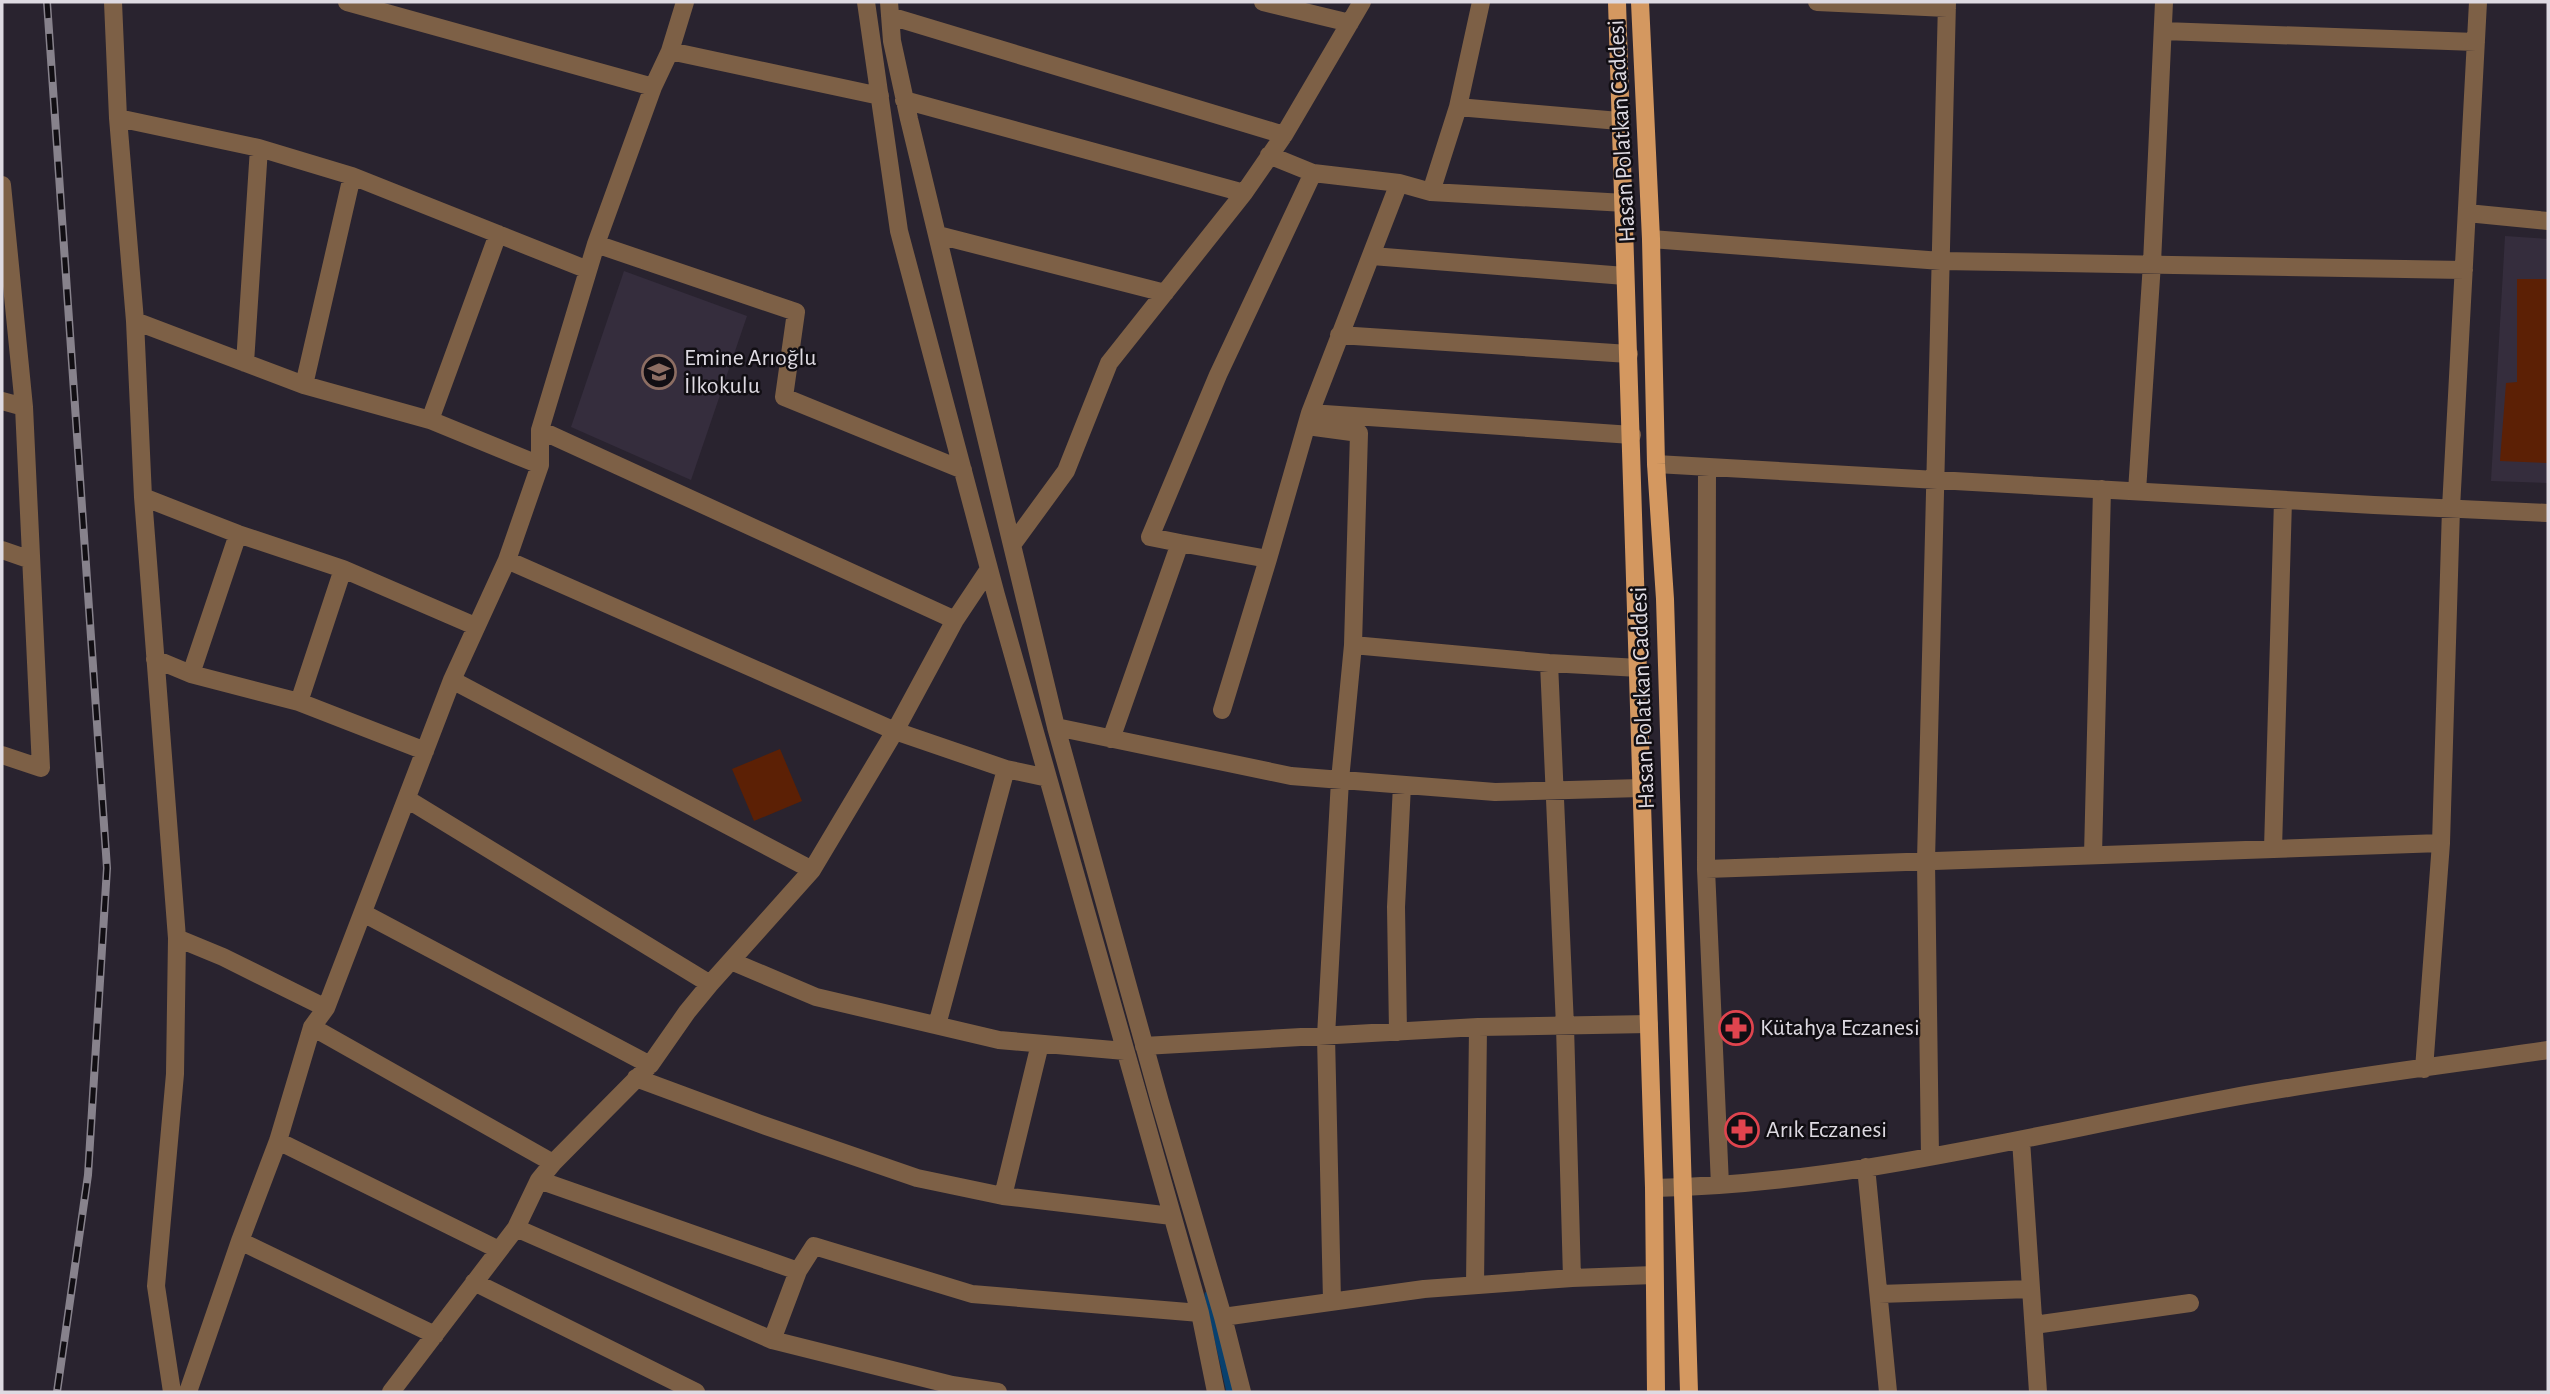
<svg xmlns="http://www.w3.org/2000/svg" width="2550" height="1394" viewBox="0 0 2550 1394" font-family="'Alegreya Sans',sans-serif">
<rect width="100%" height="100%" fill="#29232f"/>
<path fill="#352d3d" d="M2505,236l43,3v244l-57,-2z
M624,271l123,45 -56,164 -120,-53z"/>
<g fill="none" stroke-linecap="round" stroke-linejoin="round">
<path stroke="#08406e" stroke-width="7" d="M1208,1295l22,97"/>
</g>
<path fill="#5c2005" d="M2517,279h31v184l-48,-2 6,-78 11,-1z
M780,749l22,52 -48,20 -22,-52z"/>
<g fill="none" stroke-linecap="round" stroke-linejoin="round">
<path stroke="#7d6046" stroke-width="18" d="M113,2l5,116 17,203 8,176 34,441 46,19 103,51
M347,2l306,85
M866,2l33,229 97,364 204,718 16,79
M889,2l3,39 17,78 147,608 104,375 63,215 19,75
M1263,2l87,21
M1817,2l130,6
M890,16l394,119
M2163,31l313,11
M670,51l210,45
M904,100l340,93
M1458,107l161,14
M118,118l141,30 93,28 236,94
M1269,155l44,18 86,10 32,9 194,11
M2,185l22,222 17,361 -39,-13
M1431,192l27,-85 23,-105
M2467,213l81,8
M938,235l227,58
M1651,239l290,22 523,9
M596,244l200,68 -12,85 179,73
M1372,256l253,20
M135,321l169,64 126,35 110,45
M1339,335l290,19
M245,363l14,-215
M304,385l48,-209
M2,401l22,6
M1310,413l322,22
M430,420l68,-186
M1307,426l52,7 -6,212 -13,135 -14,256 6,265
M540,430l415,190
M1656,464l718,41 174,8
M1707,467l-1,402 14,316
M2137,491l15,-228 12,-261
M143,497l95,37 105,35 132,57
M1180,543l-30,-6 68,-162 95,-202
M1012,545l54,-74 43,-108 135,-170 40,-58 78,-133
M2,550l29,10
M507,560l388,171 111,38 -69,256
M1353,645l196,18 90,5
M155,659l36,15 108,28 126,49
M1549,663l16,363 7,252
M191,674l47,-140
M452,680l360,190
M299,702l44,-133
M1222,710l46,-151 42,-146 89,-230
M1056,727l235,49 204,16 146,-4
M1111,739l69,-196 88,16
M1006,769l42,9
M407,799l303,185
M2273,849l10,-349
M2093,855l9,-366
M1706,869l735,-26
M363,913l287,152
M731,961l85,36 183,43 126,11
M312,1027l241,136
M1398,1032l-2,-125 6,-122
M1144,1046l334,-19 171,-3
M2424,1069l17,-226 10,-335 27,-506
M636,1078l130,48 151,52 86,18 169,20
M2021,1140l17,252
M278,1141l221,109
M1930,1156l-4,-295 21,-859
M1866,1167l22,225
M539,1180l259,91 16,-25 158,48 228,19
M1654,1188c193,-4 381,-54 570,-89 107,-20 216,-33 324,-49
M1003,1196l37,-152
M516,1228l256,112 180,45 46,7
M240,1241l195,94
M474,1282l222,110
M1475,1285l3,-258
M1879,1294l152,-5
M1223,1317l201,-28 148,-11 82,-3
M2034,1325l156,-22
M772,1340l26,-69
M172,1392l-16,-106 19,-212 2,-136
M188,1392l52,-151 38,-100 34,-114 14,-19 126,-328 55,-120 33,-95v-35l56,-186 57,-157 17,-36 15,-49
M391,1392l125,-164 23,-48 14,-17 97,-98 37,-53 23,-28 102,-114 83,-139 60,-111 34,-51"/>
<path stroke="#d49860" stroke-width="18" d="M1617,2l37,1186 2,204
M1640,2l11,237 5,225 9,135 24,793"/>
<g stroke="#87828c" stroke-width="8">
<path id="rail" d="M47,2l60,866 -19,307 -31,217"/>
</g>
<use href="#rail" stroke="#110e13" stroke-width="5" stroke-dasharray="16" stroke-linecap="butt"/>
</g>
<defs>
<g id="school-ring" transform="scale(1.75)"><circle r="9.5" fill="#110e13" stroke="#8d6e63" stroke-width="1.5"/><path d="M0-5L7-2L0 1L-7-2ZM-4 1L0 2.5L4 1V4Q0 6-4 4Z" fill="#8d6e63"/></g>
<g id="pharmacy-ring" transform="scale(1.75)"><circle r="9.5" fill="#110e13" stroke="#e0444e" stroke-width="1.5"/><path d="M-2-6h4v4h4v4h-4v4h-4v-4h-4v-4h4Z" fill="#e0444e"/></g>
</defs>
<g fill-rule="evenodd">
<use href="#school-ring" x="659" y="372"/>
<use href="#pharmacy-ring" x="1736" y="1028"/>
<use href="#pharmacy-ring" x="1742" y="1130"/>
</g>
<g text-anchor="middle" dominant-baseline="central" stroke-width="5" stroke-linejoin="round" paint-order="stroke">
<g font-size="24" fill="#dedae2" stroke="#110e13">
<text transform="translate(1622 131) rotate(-93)">Hasan Polatkan Caddesi</text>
<text transform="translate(1643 698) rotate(-92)">Hasan Polatkan Caddesi</text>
</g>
<g font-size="24" fill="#dedae2" stroke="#110e13" text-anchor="start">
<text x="684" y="358">Emine Arıoğlu<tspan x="684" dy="28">İlkokulu</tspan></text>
<text x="1760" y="1028">Kütahya Eczanesi</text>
<text x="1766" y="1130">Arık Eczanesi</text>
</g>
</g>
<rect width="2550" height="1394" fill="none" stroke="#dedae2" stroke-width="7"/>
</svg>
